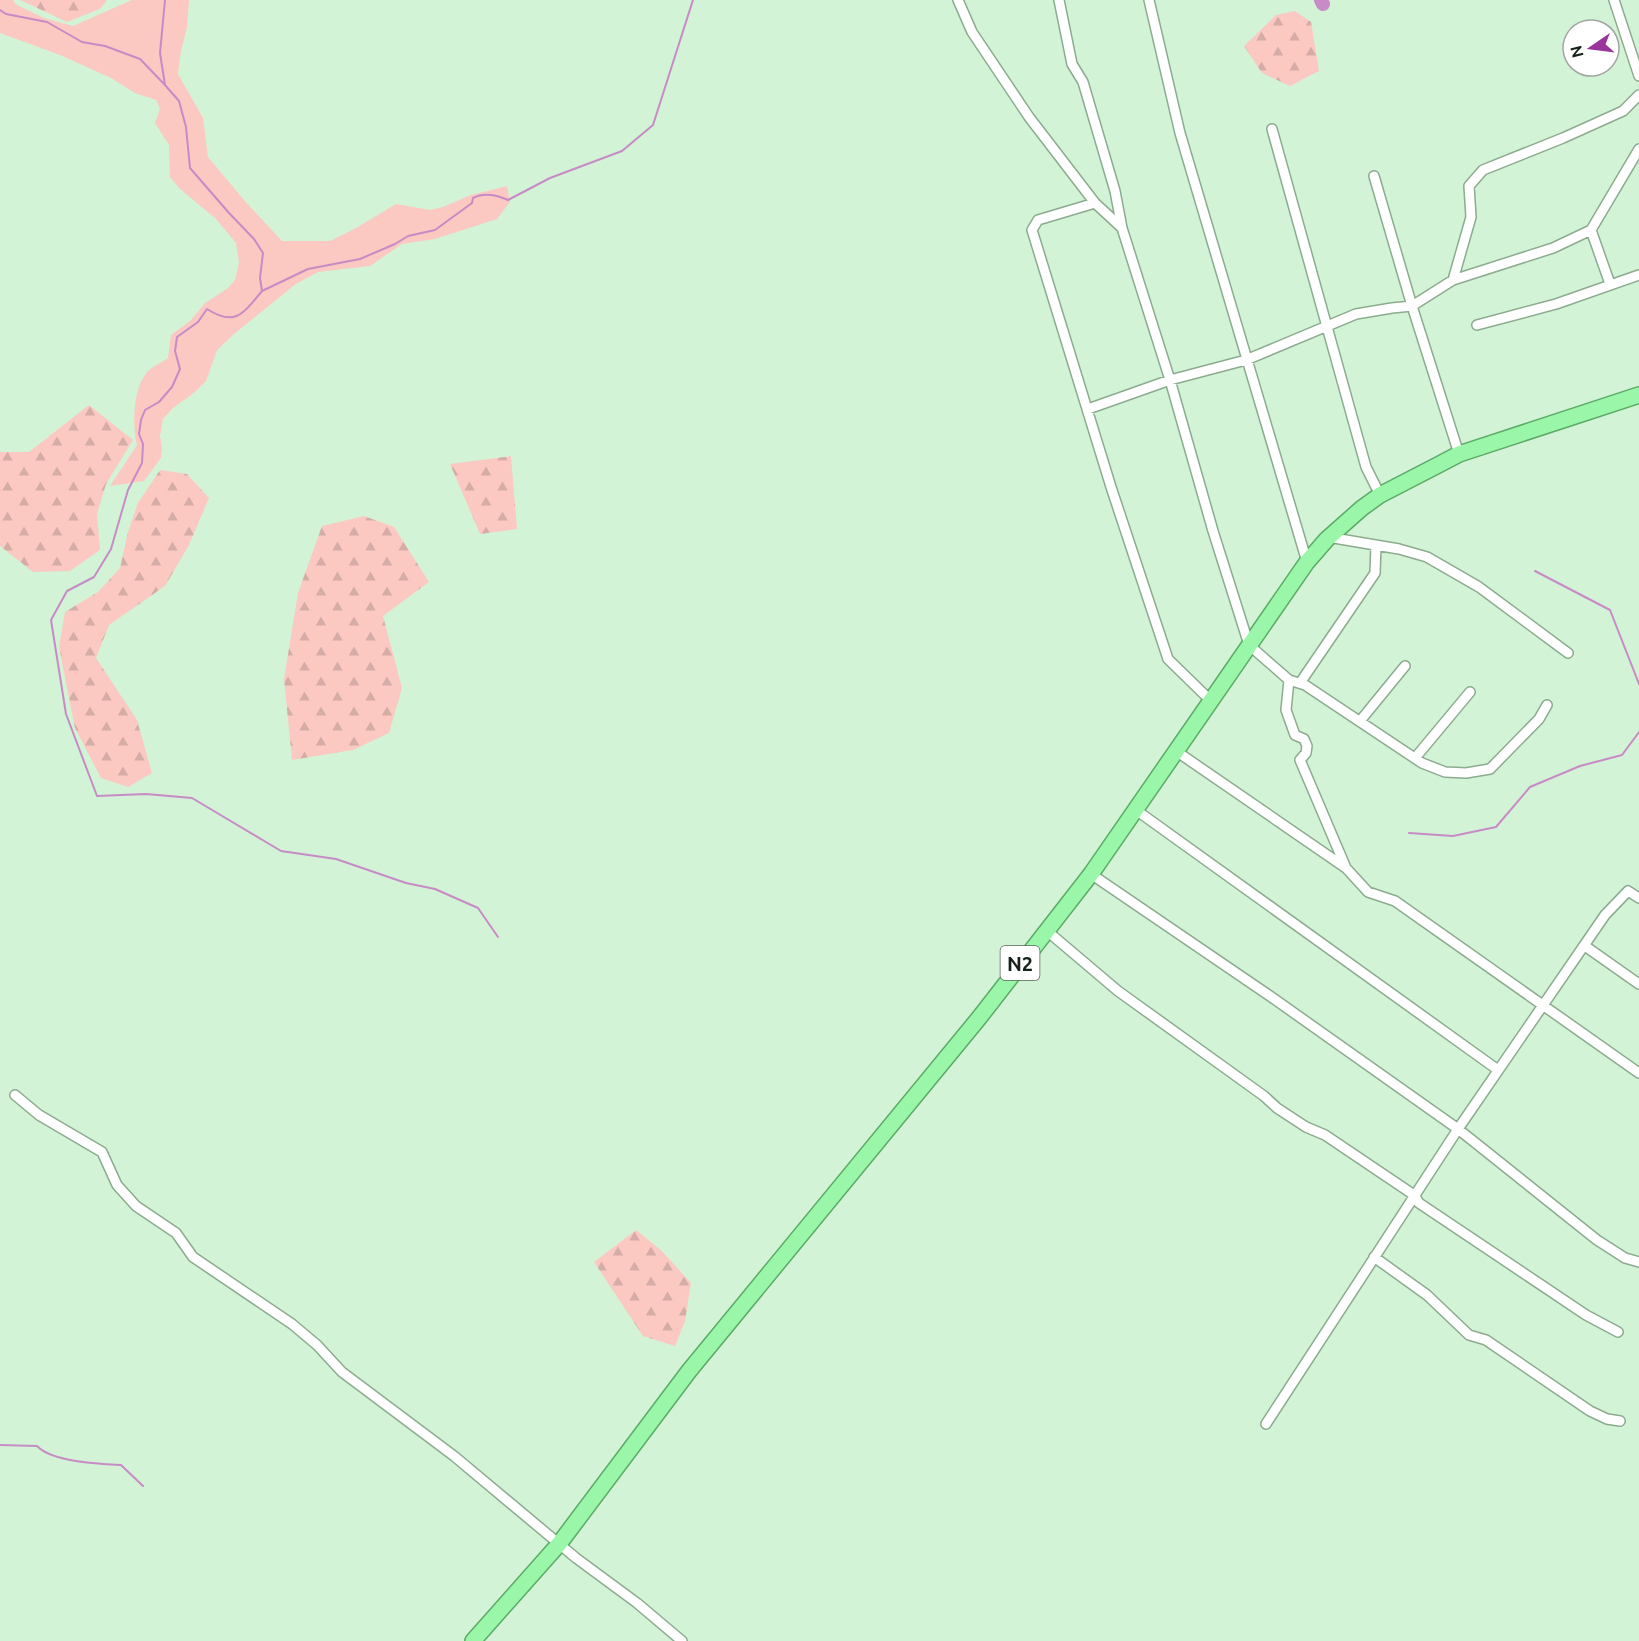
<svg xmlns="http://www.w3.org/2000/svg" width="1639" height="1641" viewBox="0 0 1639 1641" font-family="Ubuntu,sans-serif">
<defs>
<pattern id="forest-firs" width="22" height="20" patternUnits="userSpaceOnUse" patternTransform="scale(1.5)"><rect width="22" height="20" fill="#fbc9c2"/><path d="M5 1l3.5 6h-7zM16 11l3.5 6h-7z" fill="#d6aca6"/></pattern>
</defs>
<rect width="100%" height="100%" fill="#d3f3d6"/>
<path fill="#fbc9c2" d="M0,0h13l4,5 27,13 29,8 59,-26h57l-2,28 -6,22 -3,24 25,44 5,39 36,43 38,41h48l26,-13 40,-24 34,6 13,-3 28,-12 36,-9 3,16 -13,17 -62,20 -33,5 -32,22 -52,6 -22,12 -62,50 -17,16 -11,31 -11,11 -22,16 -10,11 -3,17 2,12 -1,10 -17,23 -34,5 27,-41c-5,-19 -4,-53 8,-70 4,-7 16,-12 23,-17l3,-23 19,-14 15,-18 23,-15 7,-8 4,-18 -3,-19 -20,-24 -37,-31 -9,-11 -1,-32 -14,-22 5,-14 -4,-9 -21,-7 -24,-15 -51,-23 -60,-22z"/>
<path fill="url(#forest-firs)" d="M20,0h87l-7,9 -33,13z
M1295,11l16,11 8,49 -29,15 -28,-13 -18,-27 32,-31z
M89,405l44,35 -27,44 -9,30 3,36 -30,21 -37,1 -33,-26v-94h29z
M511,456l6,73 -37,5 -30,-70z
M160,470l27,4 22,24 -20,47 -24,41 -56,39 -13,33 41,62 15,53 -24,14 -27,-9 -26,-50 -16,-81 6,-35 33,-20 22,-24 8,-36 10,-29z
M364,516l30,11 35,55 -46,34 19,72 -13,45 -36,17 -61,10 -8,-81 14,-86 24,-67z
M636,1230l26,21 29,32 -6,38 -10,25 -32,-10 -49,-74z"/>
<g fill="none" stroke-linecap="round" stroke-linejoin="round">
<path stroke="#c78bc5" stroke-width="2" d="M165,0l-5,53 5,32
M0,10l6,4 41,8 35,20 23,4 35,13 25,26 14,16 7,26 4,41 39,45 25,26 9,14 -3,25 2,13c-19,23 -27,36 -55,18l-9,13 -21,15 -2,14 5,18 -8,18 -13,15 -14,8 -4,10 -2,14 4,10 -1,19 -14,27 -17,59 -17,28 -27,14 -16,29 15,94 31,82 49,-2 46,4 89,53 55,8 70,24 29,6 43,19 20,29
M262,291l46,-22 52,-10 35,-15 13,-8 27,-6 37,-27 1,-5c11,-6 24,-3 35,2l42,-22 72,-27 31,-26 40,-125
M1535,571l75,39 29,74
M1409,833l44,3 43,-9 34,-40 50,-21 42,-11 17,-23
M0,1445l37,1c15,16 63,18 84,19l22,21"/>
<path stroke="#c78bc5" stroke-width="14" d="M1321,0l2,4"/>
<g stroke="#8dab8f" stroke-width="12">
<path id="minor" d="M958,0l14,32 57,85 66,86 27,25
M1059,0l13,64 11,18 32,109 7,37 48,152 43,151 36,114 40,35 16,5 117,78 23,9 21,1 24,-4 49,-50 8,-14
M1149,0l31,133 127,429
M1614,0l25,76
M1272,129l94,338 14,28
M1374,176l38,130 47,148
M1095,203l-57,17 -6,10 79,257 57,172 43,42
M1591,230l19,54
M1453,280l18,-63 -2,-31 14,-16 80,-32 60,-27 16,-16
M1477,325l79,-21 83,-29
M1088,409l82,-29 76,-20 110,-46 36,-6 20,-2 41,-26 100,-32 38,-18 48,-81
M1329,539l5,-1 65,11 28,8 52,30 89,66
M1289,680l-3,30 9,25 9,4 3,7 -1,7 -6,7 46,108
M1300,683l75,-110 1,-28
M1360,721l45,-55
M1176,751l170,117 22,24 27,9 244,172
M1415,758l55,-66
M1136,810l362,260
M1091,874l179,122 188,133 139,111 28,18 14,4
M1046,930l72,61 146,105 13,12 29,19 19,8 89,60 5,8 167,112 32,17
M1585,946l54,38
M15,1095l24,20 63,37 15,33 19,21 40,27 17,24 99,67 25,21 25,27 112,84 122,102 61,45 45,38
M1374,1257l53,38 42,40 17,5 104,71 17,8 13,2
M1266,1424l192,-295 147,-214 23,-24 11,7"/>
</g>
<g stroke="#5baa67" stroke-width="18">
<path id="trunk" d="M473,1641l86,-97 130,-173 290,-353 112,-144 216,-312 20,-23 35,-31 18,-13 60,-31 19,-10 180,-59"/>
</g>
<use href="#minor" stroke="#fff" stroke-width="9"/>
<use href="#trunk" stroke="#9af6a8" stroke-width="15"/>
</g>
<g text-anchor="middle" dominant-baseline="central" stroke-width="5" stroke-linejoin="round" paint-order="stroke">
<rect fill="#fff" stroke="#5c645d" stroke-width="1.5" x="1000.5" y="946" width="39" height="34" rx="4.5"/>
<g font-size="20" font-weight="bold" fill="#162117">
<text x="1020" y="963">N2</text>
</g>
</g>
<g transform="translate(1591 48) rotate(256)"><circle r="28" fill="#ffffff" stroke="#a2a6a2" stroke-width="1.5"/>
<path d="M0-4.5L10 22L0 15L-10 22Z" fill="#99349a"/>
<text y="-9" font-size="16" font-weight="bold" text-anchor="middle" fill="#162117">N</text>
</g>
</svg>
